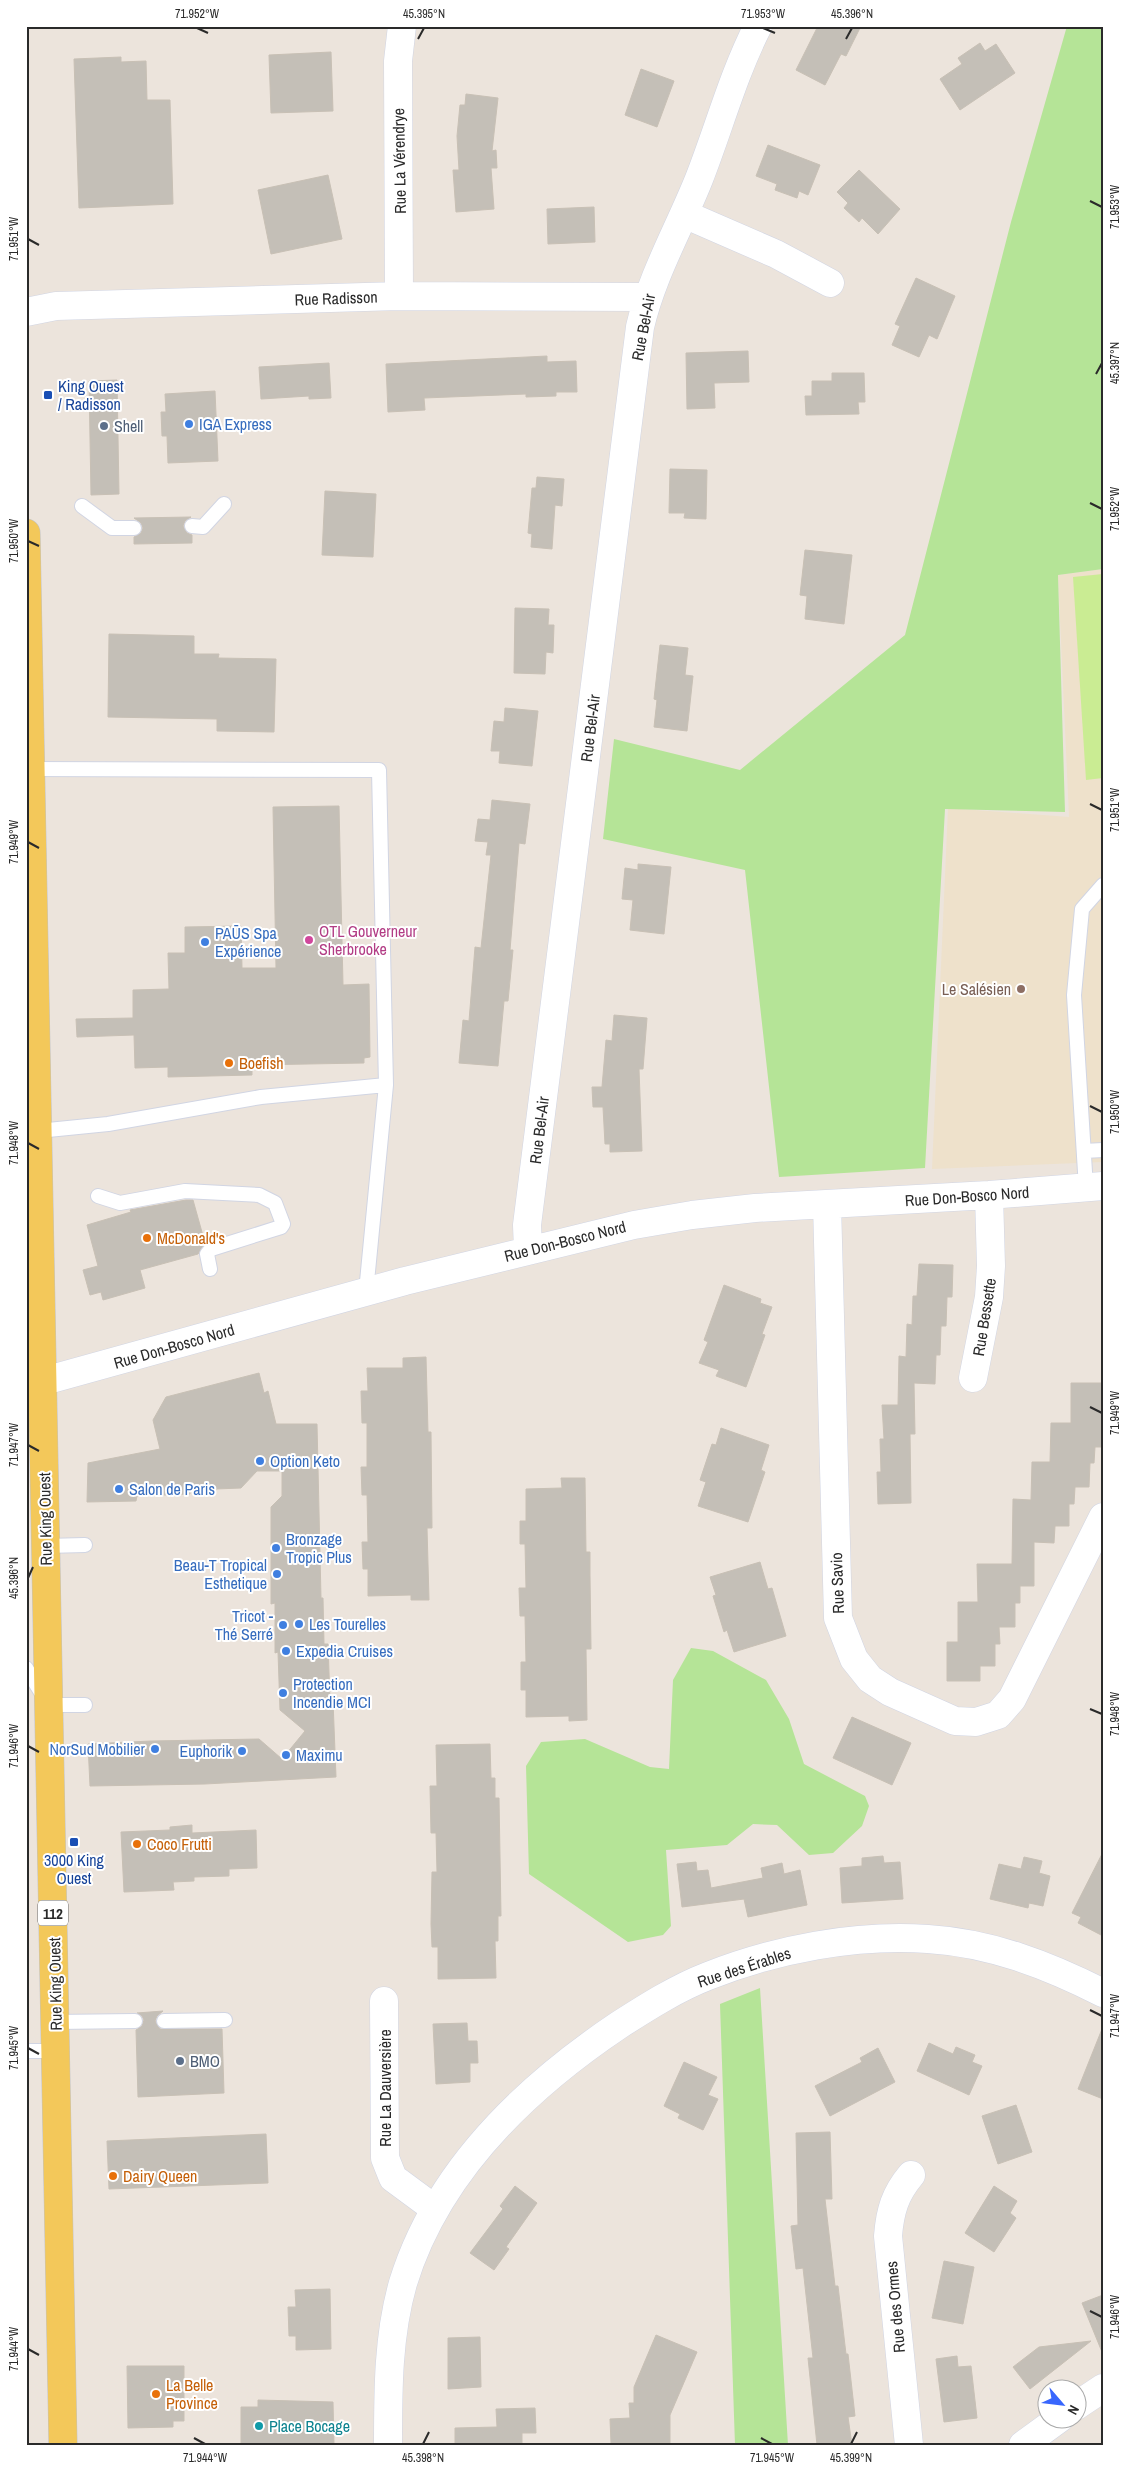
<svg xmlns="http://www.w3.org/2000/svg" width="1129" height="2471" viewBox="0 0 1129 2471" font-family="'Archivo Narrow',sans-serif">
<rect width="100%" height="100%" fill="#ece4dc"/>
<path fill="#eee1cb" d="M1103,569v593l-171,7 16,-361 121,9 -11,-242z"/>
<path fill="#b5e497" d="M1067,26h36v543l-45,6 7,237 -120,-3 -20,359 -146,9 -34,-307 -142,-31 11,-100 126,31 165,-135 106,-413z
M691,1648l22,3 53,29 23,39 15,45 61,32 4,10 -7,20 -29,27 -24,2 -32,-30 -24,-1 -26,21 -61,5 5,76 -8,9 -35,7 -99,-68 -3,-108 15,-24 44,-3 65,28 19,2 4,-89z
M760,1988l28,457h-53l-15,-441z"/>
<path fill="#caec93" d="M1103,574v204l-17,2 -13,-203z"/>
<path fill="#c4bfb7" stroke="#c8c0b5" d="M818,26h43l-15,30 -5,-2 -16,31 -29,-15z
M980,43l5,8 11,-7 19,29 -55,37 -20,-31 22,-15 -4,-6z
M331,52l2,59 -62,2 -2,-58z
M121,57v5l25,-1 1,39h23l3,104 -94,4 -5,-149z
M641,69l33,12 -17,46 -32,-12z
M466,94l32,4 -6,53 4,-1 1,18h-6l3,41 -38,3 -3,-42h6l-2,-34 3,-31h5z
M768,145l52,20 -12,30 -9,-4 -2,7 -22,-8 2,-6 -21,-8z
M859,170l41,39 -22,25 -16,-16 -3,4 -15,-14 4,-5 -11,-11z
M328,175l14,64 -71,15 -13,-64z
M594,207l1,35 -47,2 -1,-35z
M916,278l39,18 -18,43 -8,-4 -10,22 -27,-12 8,-19 -5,-2z
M748,351l1,31 -35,1 1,25 -28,1 -1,-56z
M547,356v6l29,-1 1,31h-21v4l-30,1v-3l-102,4 1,12 -37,2 -2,-48z
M329,363l2,35 -22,1v-3l-48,3 -2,-32z
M832,373h32l1,29h-7l1,12 -53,1 -1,-19h7v-15h20z
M117,380l2,114 -28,1 -2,-114z
M215,391l3,70 -50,2 -1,-27h-5l-1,-24h5l-1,-18z
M670,469l37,1 -1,49 -22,-1 1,-5h-16z
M537,477l27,2 -2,27 -7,-1 -3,44 -21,-2 1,-13 -4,-1 4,-45h4z
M325,491l51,3 -3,63 -51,-2z
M191,517l-6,4 -2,5 4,7 5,2v8l-58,1v-7l7,-4 2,-5 -2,-5 -7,-5z
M805,550l47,5 -8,69 -39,-5 2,-23 -7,-1z
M515,608l34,1 -1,16h6l-1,28 -7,-1 -1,22 -31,-1z
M109,634l85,2v18h25l-1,4 58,1 -2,73 -57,-1v-12l-109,-2z
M660,645l28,3 -3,27 8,1 -6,55 -33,-4 3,-27 -3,-1z
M505,708l33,3 -6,55 -33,-3 1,-12h-9l3,-30 10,1z
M492,800l38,4 -5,40 -6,-1 -9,107h3l-5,51h-4l-6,65 -39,-3 4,-43 6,1 6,-74 6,1 10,-93h-5l2,-13 -13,-1 3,-22 12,1z
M339,806l4,179 26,-1 1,73 -6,1v5l-112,2v10l-84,2v-10l-33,1 -1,-33 -57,2 -1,-18 57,-1v-28l36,-1 -1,-36h17v-26l56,-1 1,42h34l-3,-161z
M638,864l33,3 -7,67 -34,-4 3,-30 -11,-1 3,-31 13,2z
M614,1015l33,3 -4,51h-4l3,82 -32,1v-8h-5l-2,-37h-10l-1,-20h10l4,-47 6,1z
M186,1200h7l12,43 -7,11 -58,16 5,18 -42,12 -2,-8 -11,3 -7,-25 15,-4 -11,-41 44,-13 -1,-2z
M919,1264l34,1 -1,32h-5l-1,29h-5l-1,29h-4l-1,29 -21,-1 1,51h-5l1,69 -33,1 -1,-32h4l-1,-33h4l-2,-34h16l1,-49 7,1 1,-33 5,1 1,-29h4z
M724,1285l37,14 -1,4 12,4 -10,27 3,1 -19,52 -30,-11 3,-6 -20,-7 9,-21 -4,-2z
M426,1357l2,75h3l1,96h-5l2,72h-18v-5l-43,1v-27h-5l-1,-27h6l-1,-47h-5l-1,-28h6v-44h-5l-1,-32h7l-1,-23h36v-10z
M259,1373l5,20 4,-2 8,33h41l4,174h2l1,46h4l2,57h3l3,76 -131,7 -115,2 -2,-42 63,-3 108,-2 23,20 23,-28 -25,-21 -2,-58 -3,1v-50l-4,1v-97l11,-11v-25h-25l-16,17 -51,2v4l-53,2 -1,5 -49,1 1,-39 72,-14 -7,-29 13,-23z
M1071,1383h32v64h-8l-1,16h-4l-1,24h-14l-1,17h-5v22h-14l-1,17 -20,-1v44h-14v17h-5v24h-16l1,17h-5v22h-15v15h-33v-39h11v-40h20l-1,-38h35l1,-65 18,1 1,-38h18l1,-39h20z
M721,1428l48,17 -8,25 4,2 -17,50 -50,-16 8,-24 -6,-2 12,-36 4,1z
M561,1478h24l1,74h4v24l1,73h-5l1,71 -18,1v-5l-43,1v-27h-5v-28h5l-1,-46h-5l-1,-28h7l-1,-44h-5v-23h6v-32l36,-1z
M760,1562l8,27 4,-1 14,48 -52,16 -7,-22 -3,2 -11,-36 3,-1 -6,-18z
M852,1717l59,26 -19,42 -59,-27z
M490,1744l1,34h4v20h4l2,118h-3v25h-3l1,37 -58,1v-32h-6l-1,-23 1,-52h5l-1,-39h-5l-1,-47h7l-1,-41z
M192,1825v8l64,-3 1,38 -28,1v7l-35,1v4l-21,1 1,8 -50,2 -3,-60 49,-2v-3z
M1103,1852v84l-25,-13 3,-6 -9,-4z
M883,1856l1,7 16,-1 3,37 -61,4 -2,-35 22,-2v-8z
M1024,1857l18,4 -3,12 11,3 -7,30 -14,-3 -1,5 -38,-9 9,-35 22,5z
M696,1862l1,9 11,-1 3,18 52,-10 -2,-10 21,-5 2,11 16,-4 7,35 -59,12 -4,-18 -62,8 -5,-43z
M163,2011l-6,5 -2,5 5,8h62l2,64 -86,4 -2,-67 6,-4 2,-6 -2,-4 -5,-3z
M467,2023l1,18h9l1,22h-8v19l-34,2 -3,-60z
M1102,2029h1v70l-25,-10z
M929,2043l24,11 3,-7 19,8 -3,7 10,4 -13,29 -52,-24z
M878,2048l17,34 -65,34 -15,-30 47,-24 -2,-4z
M684,2062l33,15 -9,18 10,4 -15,31 -25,-12 2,-4 -16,-8z
M1016,2105l16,47 -34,12 -16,-48z
M830,2132l2,67h-7l10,87h3l8,68h2l7,62 -7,1 4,28h-35l-9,-87h5l-10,-90 -7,1 -5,-43 7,-1 -2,-92z
M266,2134l2,49 -159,6 -2,-48z
M515,2186l22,17 -31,44 3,2 -15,21 -24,-17 33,-44 -3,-3z
M994,2186l23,15 -7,12 6,5 -22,34 -29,-19z
M944,2261l30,6 -11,57 -31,-6z
M330,2289l1,60 -35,1v-14h-7l-1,-29h8l-1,-17z
M1103,2295v57h-1l-20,-49z
M656,2335l41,17 -27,63v28h-59l-1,-24 20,-1 -1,-15h5v-16z
M480,2337l1,50 -33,2v-51z
M1091,2341l-61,48 -17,-22 26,-20z
M957,2356l1,11 13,-1 6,52 -33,4 -8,-63z
M127,2366h57v55h-11v6l-45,1z
M258,2400l75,2 1,43h-93v-38h17z
M535,2408l1,25h-14v12h-67v-17l42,-1 -1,-18z"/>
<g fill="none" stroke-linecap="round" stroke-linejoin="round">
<g stroke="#d1d5e3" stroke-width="16">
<path id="service" d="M82,506l30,22h22
M192,526l11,1 21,-23
M27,769l352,1 7,315 -20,207
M38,1131l70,-7 153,-27 125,-12
M1084,1151l19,-1
M1086,1188l-12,-193 8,-86 21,-24
M98,1196l22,7 65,-12 74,4 16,8 8,21 -2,3 -70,22 -4,5 3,15
M46,1546l39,-1
M26,1668l23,37h36
M164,2021l61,-1
M55,2022l80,-1
M26,2051h30"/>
</g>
<g stroke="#d1d5e3" stroke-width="29">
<path id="minor" d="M684,214l92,40 54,29
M399,296l-1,-235 4,-35
M26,312l30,-6 343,-10 248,1
M827,1204l11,414 16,41 16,20 20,13 65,29 21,1 22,-7 14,-16 91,-182
M528,1250l-1,-25 113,-898c12,-52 39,-98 59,-148 20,-51 34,-104 59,-153
M973,1378l16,-81 2,-31 -2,-71
M26,1386l379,-105 229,-56 58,-10 63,-7 234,-13 114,-9
M384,2001l1,157 8,20 42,31
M1076,2406l27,-18
M388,2445c0,-55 0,-110 15,-162 34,-111 122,-195 216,-258 28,-18 58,-37 89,-49 68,-27 148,-42 220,-37 63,4 120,26 175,54
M909,2445l-21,-209c2,-25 7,-42 23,-61
M1023,2445l37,-27"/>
</g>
<g stroke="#c3c3c3" stroke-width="29">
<path id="primary" d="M26,533l37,1912"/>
</g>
<use href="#service" stroke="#fff" stroke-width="14"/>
<use href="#minor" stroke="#fff" stroke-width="28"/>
<use href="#primary" stroke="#f3c85a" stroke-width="28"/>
</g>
<path fill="none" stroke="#2a2a2a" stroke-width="2" d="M197,28l11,5M763,28l12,5M418,39l6,-11M846,39l6,-11M1090,201l12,6M28,239l11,6M1096,374l6,-11M1090,503l12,6M28,541l11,5M1090,804l12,6M28,842l11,6M1090,1106l12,6M28,1143l11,6M1090,1407l12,6M28,1445l11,6M28,1578l5,-11M1090,1709l12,5M28,1746l11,6M1090,2010l12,6M28,2048l11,6M1090,2311l12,6M28,2349l11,6M194,2438l11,6M761,2438l11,6M423,2444l6,-12M851,2444l6,-12"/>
<g fill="#1a4fb4" stroke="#fff" stroke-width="2">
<rect x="43" y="390" width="10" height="10" rx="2.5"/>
<rect x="69" y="1837" width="10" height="10" rx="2.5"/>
</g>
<g fill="#3f7fe0" stroke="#fff" stroke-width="2">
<circle cx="189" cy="424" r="5"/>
<circle cx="205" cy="942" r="5"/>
<circle cx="260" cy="1461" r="5"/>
<circle cx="119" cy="1489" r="5"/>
<circle cx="276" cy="1548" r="5"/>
<circle cx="277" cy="1574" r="5"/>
<circle cx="299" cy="1624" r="5"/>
<circle cx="283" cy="1625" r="5"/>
<circle cx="286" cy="1651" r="5"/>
<circle cx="283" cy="1693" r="5"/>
<circle cx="155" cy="1749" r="5"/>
<circle cx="242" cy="1751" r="5"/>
<circle cx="286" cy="1755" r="5"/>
</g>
<g fill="#5c6f8a" stroke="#fff" stroke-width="2">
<circle cx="104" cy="426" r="5"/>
<circle cx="180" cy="2061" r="5"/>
</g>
<circle fill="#d1479c" stroke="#fff" stroke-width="2" cx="309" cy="940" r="5"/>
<circle fill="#8d6e63" stroke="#fff" stroke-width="2" cx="1021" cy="989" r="5"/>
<g fill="#e8710a" stroke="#fff" stroke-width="2">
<circle cx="229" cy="1063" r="5"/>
<circle cx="147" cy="1238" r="5"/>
<circle cx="137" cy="1844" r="5"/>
<circle cx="113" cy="2176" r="5"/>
<circle cx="156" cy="2394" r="5"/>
</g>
<circle fill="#0f9aa8" stroke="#fff" stroke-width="2" cx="259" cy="2426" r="5"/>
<g text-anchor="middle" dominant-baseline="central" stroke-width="4" stroke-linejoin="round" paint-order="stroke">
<rect fill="#fff" stroke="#6a6a6a" stroke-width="1" x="38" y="1900.5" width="30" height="25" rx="4"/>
<g font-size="15" font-weight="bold" fill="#2a2a2a">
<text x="53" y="1913">112</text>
</g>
<g font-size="16" fill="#2a2a2a" stroke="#fff">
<text transform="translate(399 161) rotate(-91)">Rue La Vérendrye</text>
<text transform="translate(336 298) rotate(-2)">Rue Radisson</text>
<text transform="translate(643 327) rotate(-79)">Rue Bel-Air</text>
<text transform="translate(590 728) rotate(-83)">Rue Bel-Air</text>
<text transform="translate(539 1130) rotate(-83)">Rue Bel-Air</text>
<text transform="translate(967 1196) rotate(-4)">Rue Don-Bosco Nord</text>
<text transform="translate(565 1241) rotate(-14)">Rue Don-Bosco Nord</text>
<text transform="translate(984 1317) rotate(-81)">Rue Bessette</text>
<text transform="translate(174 1346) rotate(-16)">Rue Don-Bosco Nord</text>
<text transform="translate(45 1519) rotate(-91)">Rue King Ouest</text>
<text transform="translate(837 1583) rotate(-92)">Rue Savio</text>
<text transform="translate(744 1967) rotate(-18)">Rue des Érables</text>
<text transform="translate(55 1984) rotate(-91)">Rue King Ouest</text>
<text transform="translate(385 2088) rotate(-90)">Rue La Dauversière</text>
<text transform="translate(895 2307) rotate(-95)">Rue des Ormes</text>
</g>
<g font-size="16" fill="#164399" stroke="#fff" text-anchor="start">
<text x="58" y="386">King Ouest<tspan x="58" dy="18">/ Radisson</tspan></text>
<text x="74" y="1860" text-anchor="middle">3000 King<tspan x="74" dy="18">Ouest</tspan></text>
</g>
<g font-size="16" fill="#366cbe" stroke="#fff" text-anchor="start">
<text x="199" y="424">IGA Express</text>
<text x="215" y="933">PAŪS Spa<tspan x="215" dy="18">Expérience</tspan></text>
<text x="270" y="1461">Option Keto</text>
<text x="129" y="1489">Salon de Paris</text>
<text x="286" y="1539">Bronzage<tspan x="286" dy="18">Tropic Plus</tspan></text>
<text x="267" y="1565" text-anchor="end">Beau-T Tropical<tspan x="267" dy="18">Esthetique</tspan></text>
<text x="273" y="1616" text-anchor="end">Tricot -<tspan x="273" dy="18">Thé Serré</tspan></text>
<text x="309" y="1624">Les Tourelles</text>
<text x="296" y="1651">Expedia Cruises</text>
<text x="293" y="1684">Protection<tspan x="293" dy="18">Incendie MCI</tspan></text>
<text x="145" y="1749" text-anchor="end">NorSud Mobilier</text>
<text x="232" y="1751" text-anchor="end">Euphorik</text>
<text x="296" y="1755">Maximu</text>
</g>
<g font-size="16" fill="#4e5e75" stroke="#fff" text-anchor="start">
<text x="114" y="426">Shell</text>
<text x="190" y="2061">BMO</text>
</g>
<g font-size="16" fill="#b23c85" stroke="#fff" text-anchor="start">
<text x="319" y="931">OTL Gouverneur<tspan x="319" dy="18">Sherbrooke</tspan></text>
</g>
<g font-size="16" fill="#785e54" stroke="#fff" text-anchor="end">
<text x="1011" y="989">Le Salésien</text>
</g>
<g font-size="16" fill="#c56008" stroke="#fff" text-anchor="start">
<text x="239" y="1063">Boefish</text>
<text x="157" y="1238">McDonald's</text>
<text x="147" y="1844">Coco Frutti</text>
<text x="123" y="2176">Dairy Queen</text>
<text x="166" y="2385">La Belle<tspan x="166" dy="18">Province</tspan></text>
</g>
<g font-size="16" fill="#0d838f" stroke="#fff" text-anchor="start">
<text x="269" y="2426">Place Bocage</text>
</g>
</g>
<rect width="1129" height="2471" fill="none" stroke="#ffffff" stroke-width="55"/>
<g transform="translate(1062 2404) rotate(118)"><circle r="24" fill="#ffffff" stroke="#aaaaaa"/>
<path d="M0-4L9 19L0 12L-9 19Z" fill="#3866fd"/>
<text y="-8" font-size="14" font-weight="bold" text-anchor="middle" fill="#2a2a2a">N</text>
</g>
<rect x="28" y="28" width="1074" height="2416" fill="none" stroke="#2a2a2a" stroke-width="2"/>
<g font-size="12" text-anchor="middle" fill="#2a2a2a">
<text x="197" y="18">71.952°W</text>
<text x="424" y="18">45.395°N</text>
<text x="763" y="18">71.953°W</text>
<text x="852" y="18">45.396°N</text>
<text transform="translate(1115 207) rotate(-90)" y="4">71.953°W</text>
<text transform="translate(14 239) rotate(-90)" y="4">71.951°W</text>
<text transform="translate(1115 363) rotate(-90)" y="4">45.397°N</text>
<text transform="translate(1115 509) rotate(-90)" y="4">71.952°W</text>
<text transform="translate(14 541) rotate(-90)" y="4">71.950°W</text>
<text transform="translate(1115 810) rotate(-90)" y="4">71.951°W</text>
<text transform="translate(14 842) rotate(-90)" y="4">71.949°W</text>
<text transform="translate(1115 1112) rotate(-90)" y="4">71.950°W</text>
<text transform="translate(14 1143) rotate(-90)" y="4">71.948°W</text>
<text transform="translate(1115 1413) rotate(-90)" y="4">71.949°W</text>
<text transform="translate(14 1445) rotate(-90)" y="4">71.947°W</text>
<text transform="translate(14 1578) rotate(-90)" y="4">45.396°N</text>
<text transform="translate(1115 1714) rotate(-90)" y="4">71.948°W</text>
<text transform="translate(14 1746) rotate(-90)" y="4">71.946°W</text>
<text transform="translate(1115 2016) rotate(-90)" y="4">71.947°W</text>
<text transform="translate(14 2048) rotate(-90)" y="4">71.945°W</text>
<text transform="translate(1115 2317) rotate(-90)" y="4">71.946°W</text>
<text transform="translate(14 2349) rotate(-90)" y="4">71.944°W</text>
<text x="205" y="2462">71.944°W</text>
<text x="423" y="2462">45.398°N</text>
<text x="772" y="2462">71.945°W</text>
<text x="851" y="2462">45.399°N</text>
</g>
</svg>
